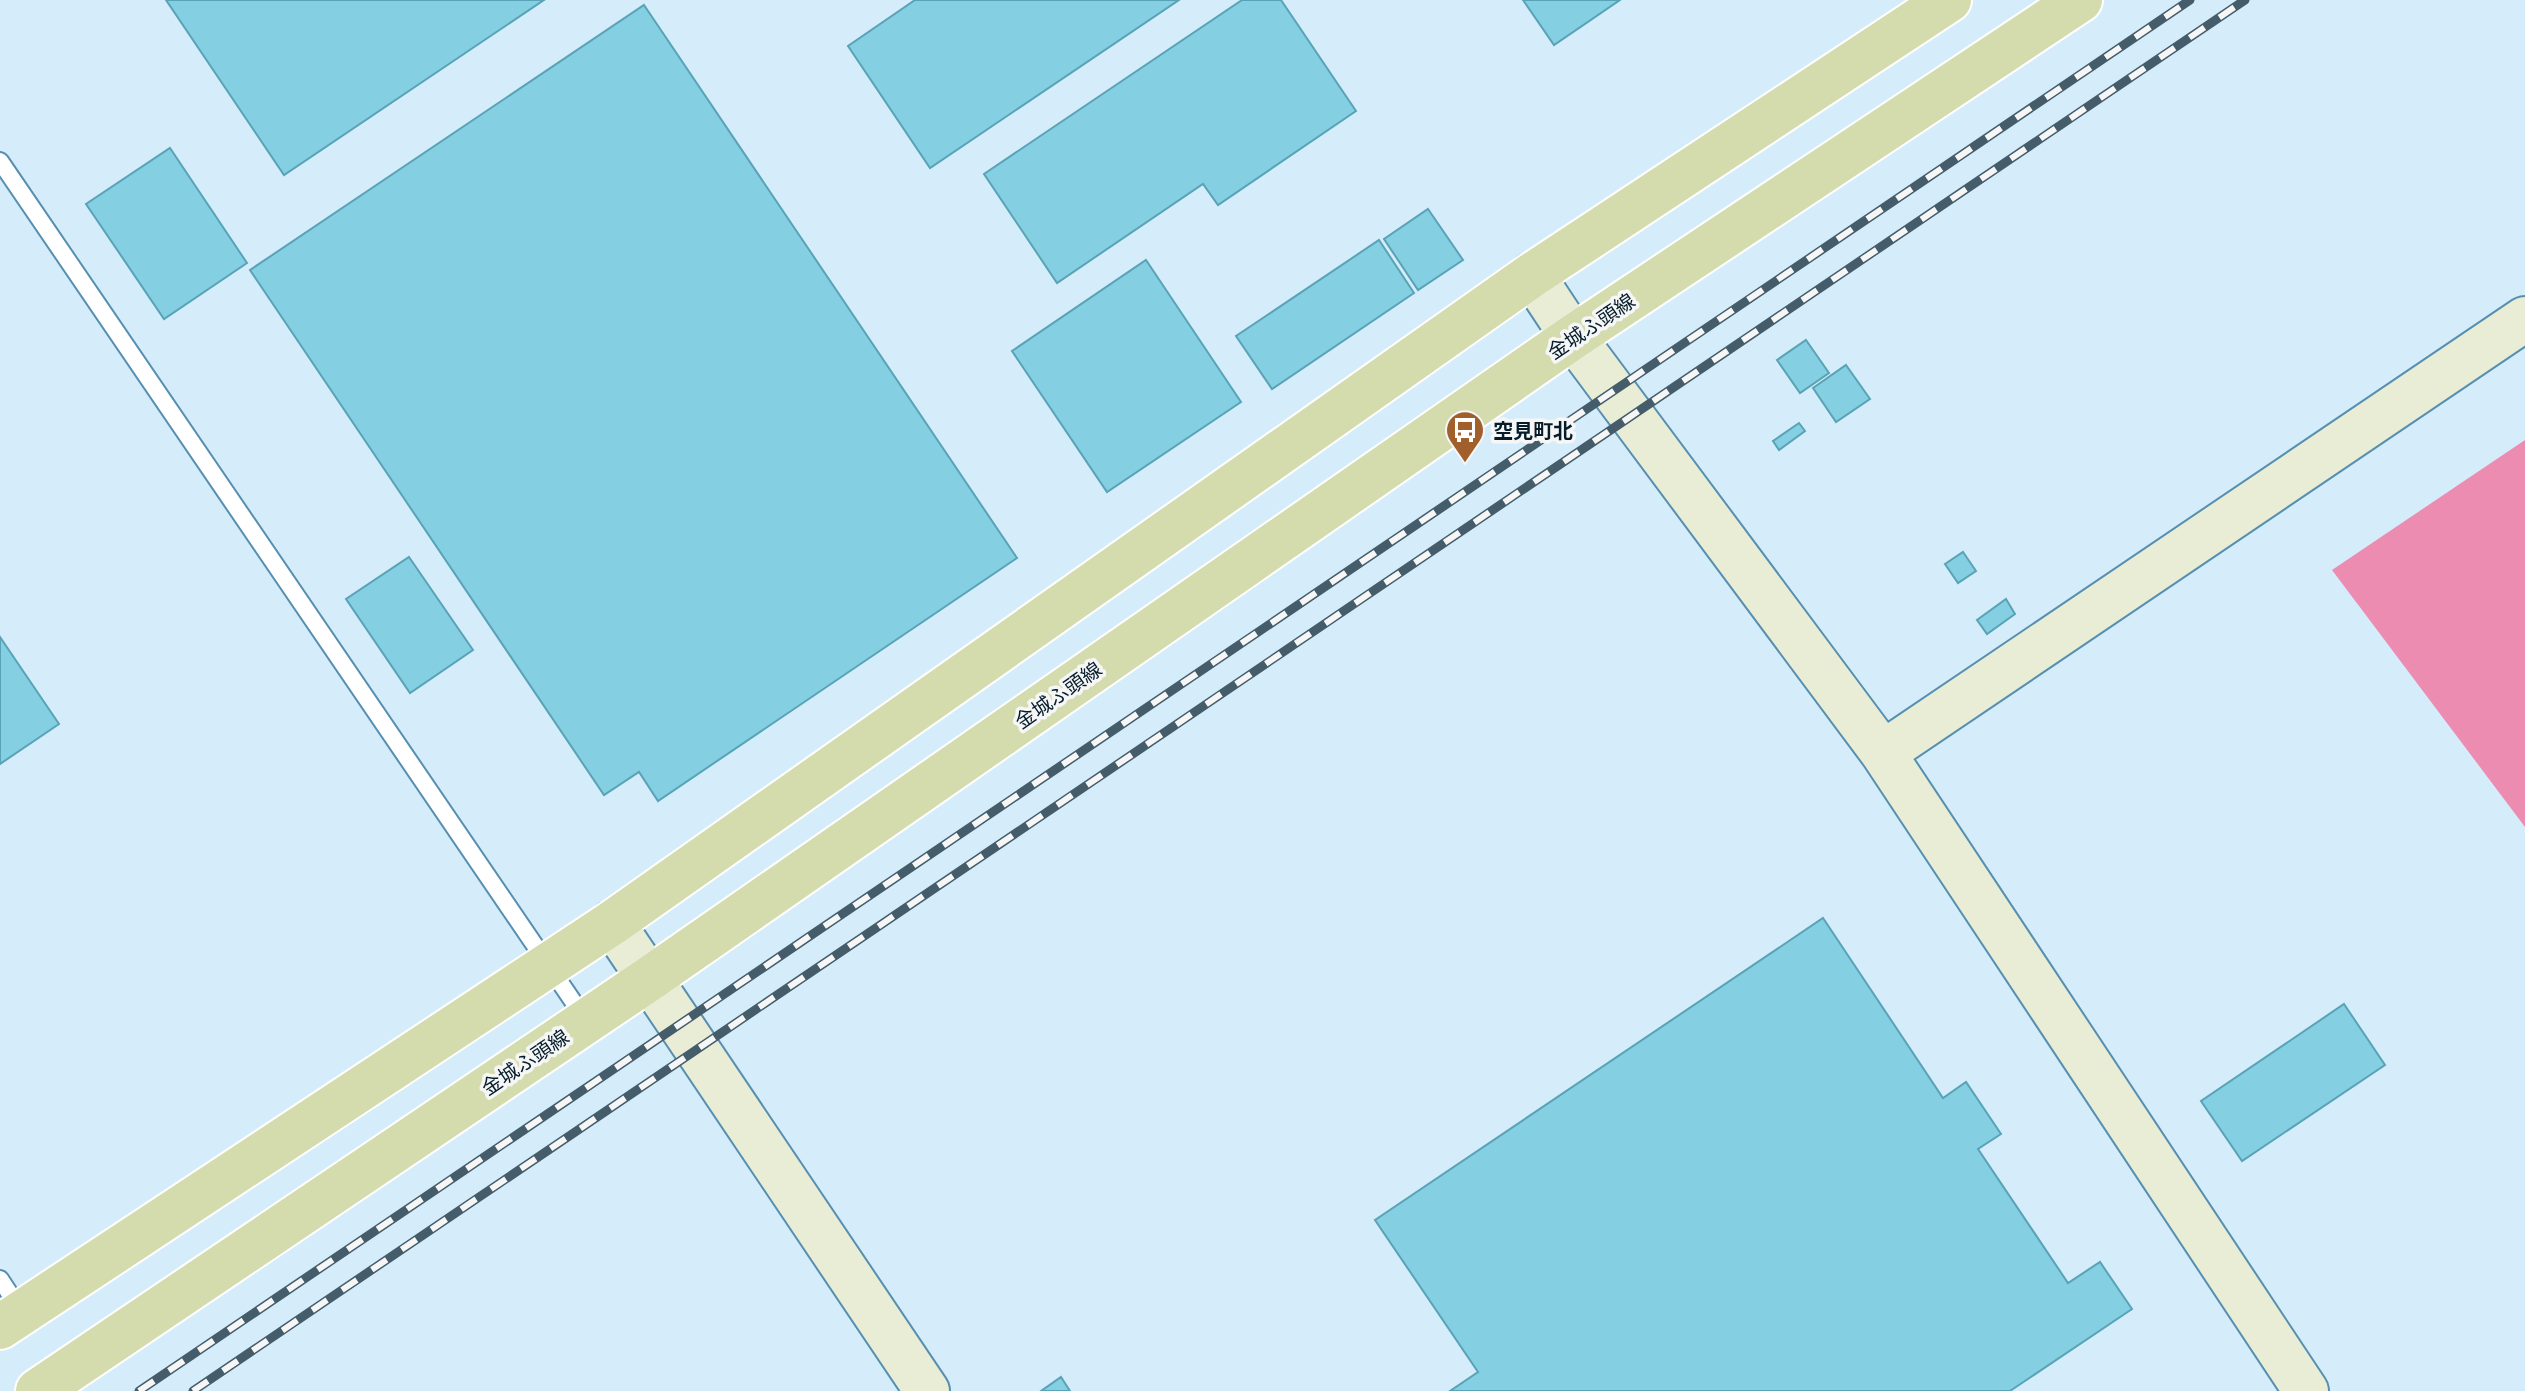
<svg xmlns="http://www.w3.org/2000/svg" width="2525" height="1391" viewBox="0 0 2525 1391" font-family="Lora,'Noto Sans JP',serif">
<rect width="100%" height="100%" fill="#d5ecfb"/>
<path fill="#ed8cb1" d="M2525,440v387l-193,-257z"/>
<path fill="#84cfe2" stroke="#59a3b6" stroke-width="2" d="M166,0h378l-260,175z
M915,0h264l-249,168 -82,-122z
M1242,0h39l75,111 -138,94 -15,-21 -146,99 -73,-109z
M1523,0h97l-66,45z
M644,5l373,553 -359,243 -19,-29 -35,23 -354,-525z
M170,148l77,115 -83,56 -78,-115z
M1428,209l35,51 -45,30 -34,-51z
M1379,240l35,53 -142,96 -36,-53z
M1146,260l95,142 -134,90 -95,-141z
M1806,340l23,33 -29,20 -23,-33z
M1846,365l24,34 -34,23 -23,-34z
M1799,423l6,8 -26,19 -6,-9z
M1963,552l13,19 -18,12 -13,-19z
M409,557l64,93 -63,43 -64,-94z
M2006,599l9,15 -28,20 -10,-14z
M0,637l59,87 -59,40z
M1823,918l120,180 23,-16 35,52 -23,15 90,134 32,-21 32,47 -122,82h-560l28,-19 -103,-152z
M2344,1004l41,61 -143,96 -41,-60z
M1061,1377l9,14h-29z"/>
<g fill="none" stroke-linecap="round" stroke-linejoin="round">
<g stroke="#568fb0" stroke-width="20">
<path id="lane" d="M0,161l585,858
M0,1279l21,32"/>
</g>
<g stroke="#568fb0" stroke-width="48">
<path id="secondary" d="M1532,275l41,62 310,416 423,638
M1883,753l642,-434
M612,923l315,468"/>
</g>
<g stroke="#fff" stroke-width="48">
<path id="primary" d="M0,1327l612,-404 920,-648 417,-275
M38,1391l611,-412 924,-642 507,-337"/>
</g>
<use href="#lane" stroke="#fff" stroke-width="16"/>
<use href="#secondary" stroke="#e9edd6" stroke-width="44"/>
<use href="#primary" stroke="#d4dbad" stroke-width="44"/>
<g stroke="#455c6a" stroke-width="9">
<path id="rail" d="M139,1391l2051,-1391
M193,1391l2052,-1391"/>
</g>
<use href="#rail" stroke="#f6f6f6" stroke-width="6" stroke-dasharray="18" stroke-linecap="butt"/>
</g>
<defs>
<g id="bus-pin" transform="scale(2)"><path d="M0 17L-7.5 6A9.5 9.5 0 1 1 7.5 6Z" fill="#a15f2c" stroke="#f6f6f6"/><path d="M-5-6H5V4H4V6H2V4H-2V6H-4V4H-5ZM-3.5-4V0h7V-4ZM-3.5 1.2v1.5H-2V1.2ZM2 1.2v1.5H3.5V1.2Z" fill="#fff"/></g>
</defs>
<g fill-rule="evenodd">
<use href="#bus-pin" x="1465" y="430"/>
</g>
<g text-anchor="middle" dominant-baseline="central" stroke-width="7" stroke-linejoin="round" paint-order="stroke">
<g font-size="20" fill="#051d2a" stroke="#f6f6f6">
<text transform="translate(1591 326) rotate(-34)">金城ふ頭線</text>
<text transform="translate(1058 695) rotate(-35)">金城ふ頭線</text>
<text transform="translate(525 1062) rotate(-34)">金城ふ頭線</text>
</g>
<g font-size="20" font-weight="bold" fill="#051d2a" stroke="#f6f6f6" text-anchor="start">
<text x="1493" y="430">空見町北</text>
</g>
</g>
</svg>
